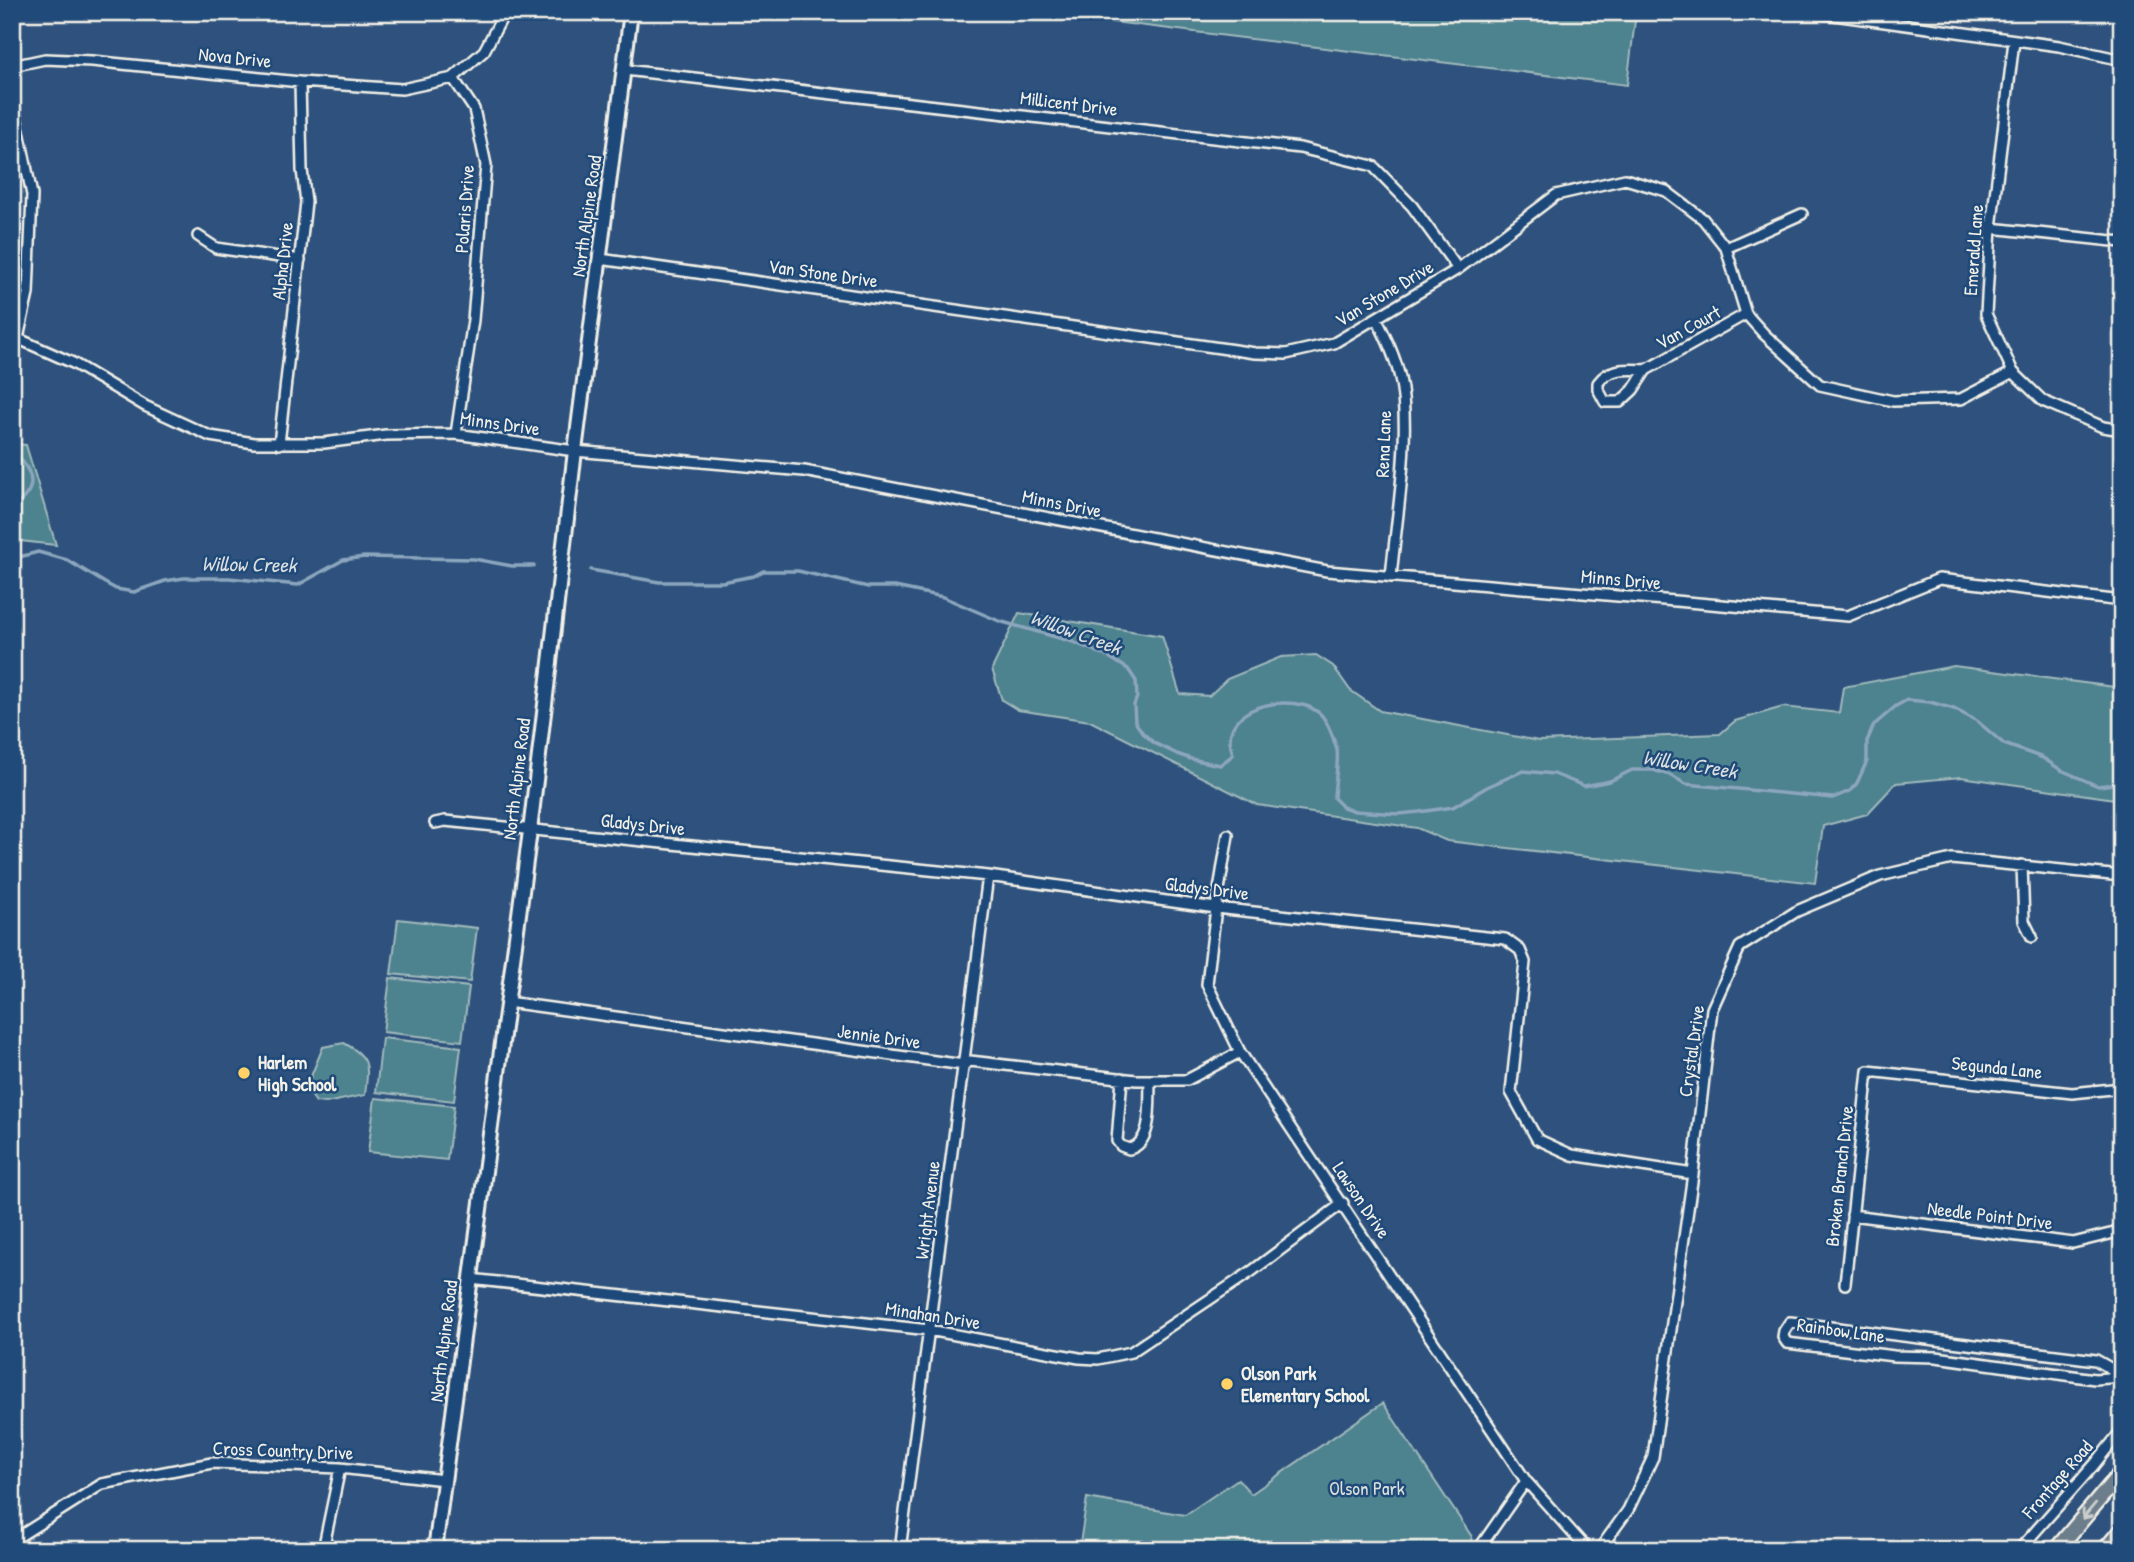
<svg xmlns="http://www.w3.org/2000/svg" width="2134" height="1562" viewBox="0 0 2134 1562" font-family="'Patrick Hand',sans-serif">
<rect width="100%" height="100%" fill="#2e527d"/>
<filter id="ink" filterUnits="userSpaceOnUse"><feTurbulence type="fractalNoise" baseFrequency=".0143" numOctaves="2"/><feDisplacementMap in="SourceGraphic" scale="14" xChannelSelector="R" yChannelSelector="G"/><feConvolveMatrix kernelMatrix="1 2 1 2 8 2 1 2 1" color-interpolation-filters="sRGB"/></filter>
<g filter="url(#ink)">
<path fill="#4e828f" stroke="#a1babc" stroke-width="2" d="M1032,12h604l-9,73z
M12,444l14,1 30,100 -44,-5z
M1019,613l143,23 18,58 29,2 18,-17 54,-22 35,-2 17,11 17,24 30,21 159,30 181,-7 15,-13 48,-14 56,6 4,-26 111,-21 168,22v112l-161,-23 -65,6 -29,31 -44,12 -8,57 -368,-42 -30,-13 -160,-23 -167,-84 -72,-11 -16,-10 -10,-31z
M398,919l79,9 -7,54 -79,-8z
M390,978l79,9 -7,54 -79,-9z
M382,1038l79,9 -7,54 -78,-9z
M344,1043c28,15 24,24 21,52l-39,8 -10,-1 -8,-11 1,-10 14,-34z
M375,1098l79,8 -7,54 -79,-8z
M1383,1403l89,134 -4,13h-389l8,-52 98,17 53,-36 13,15z"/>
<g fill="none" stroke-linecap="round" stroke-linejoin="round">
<path stroke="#8ca6be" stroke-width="3.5" d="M12,450c12,12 27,29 14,45 -5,7 -11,9 -14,18
M12,559l26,-7 29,8 38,23 11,6 18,3 31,-11 19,-3h45l69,7 45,-25 21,-3 110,2 38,7h22
M591,570l68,12h63l32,-6 9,-5h35l70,16h27l48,10 56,24 74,21 36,15 19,12 8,12 1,16 -3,8 1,17 8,11 11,10 23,11 14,5 29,6 13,-10c-1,-5 -3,-10 -3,-15 0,-37 64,-46 88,-28 9,6 16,28 19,38 2,12 -3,36 -3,48l9,9 12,4 44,3 20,-2 34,-5 34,-20 36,-16 31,3 30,12 26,-5 22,-11h21l17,5 16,9 147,14 17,-7 7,-8 10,-22v-20l7,-16 22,-19 11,-6 23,2 24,7 23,12 27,23 39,14 18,12 37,16 24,-3"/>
<g stroke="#f4f1e8" stroke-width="14">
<path id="street" d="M1812,12l247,34 63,14
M2014,41l-23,187 -5,86 27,58 30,29 60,26 19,3
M12,66l33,-7 47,2 208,21 102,7 51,-11 31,-27 21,-39
M625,70l675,78 73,18 39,40 46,63
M453,78l21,31 12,56 -13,155 -17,114
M12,97l20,98 -4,99 -10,44
M1991,228l131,14
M198,236l18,12 84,12
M1726,248l76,-34
M600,259l655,94 31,1 48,-11 124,-74 98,-74 69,-16 41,12 37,28 23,29 20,66 18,20 56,51 73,16 68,-2 52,-27
M1376,318c10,19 19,38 24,60 12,55 -4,142 -9,199
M12,336l61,27 72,43 65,30 44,7h70l62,-8 70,-1 119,17 229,20 523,100 521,45 91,-37 183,22
M1646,370c-18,-1 -37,-3 -48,13v6l7,13h15l13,-12 13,-20 100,-56
M279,444l27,-242 -4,-32 -2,-88
M435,823l10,-2 543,55 228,32 289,31 15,11 5,12 -14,130 26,47 35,16 121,19
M1228,835l-12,73 -9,76 33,68 286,429 62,69
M2022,865l2,56 8,16
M507,1002l457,63 6,-4 166,19h51l53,-28
M1122,1078l-5,63 4,5 8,3c25,-6 20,-48 21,-69
M1852,1215l221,28 41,-10 8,-5
M470,1279l459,51 150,28 19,1 33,-7 121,-81 91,-68
M1845,1284l23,-213 204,22 50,-5
M2122,1375l-26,-15 -306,-38 -6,9 -1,6 4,6 107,13 42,1 159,22 27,-2
M12,1541l90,-57 110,-21 128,5 104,12
M323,1550l17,-82
M900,1550l88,-674
M1478,1550l48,-69
M1599,1550l29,-40 25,-53 40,-283 19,-165 28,-62 57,-36 83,-35 72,-17 170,17
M2019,1550l75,-85 28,-35"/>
</g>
<g stroke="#f4f1e8" stroke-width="18">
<path id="secondary" d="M435,1550l95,-719 45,-380 56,-439"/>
</g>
<g stroke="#f4f1e8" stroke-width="19">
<path id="primary" d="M2056,1550l66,-78
M2105,1550l17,-20"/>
</g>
<use href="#street" stroke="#1f4a7a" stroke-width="9"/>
<use href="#secondary" stroke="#1f4a7a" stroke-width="12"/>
<use href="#primary" stroke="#6c7d8b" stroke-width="14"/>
</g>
<defs><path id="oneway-shaft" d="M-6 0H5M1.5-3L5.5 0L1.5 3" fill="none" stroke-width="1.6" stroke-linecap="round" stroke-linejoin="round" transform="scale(1.75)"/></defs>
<use stroke="#cbcecc" href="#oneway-shaft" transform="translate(2089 1511) rotate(130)"/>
</g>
<g fill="#ffd166" stroke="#1f4a7a" stroke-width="2.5">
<circle cx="244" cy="1073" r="7"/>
<circle cx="1227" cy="1384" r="7"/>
</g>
<g text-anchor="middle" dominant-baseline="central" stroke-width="5" stroke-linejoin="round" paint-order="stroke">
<g font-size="19" fill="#f4f1e8" stroke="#1f4a7a">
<text transform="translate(235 57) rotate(6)">Nova Drive</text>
<text transform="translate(1069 103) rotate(7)">Millicent Drive</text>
<text transform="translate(464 209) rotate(-86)">Polaris Drive</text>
<text transform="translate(586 216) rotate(-82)">North Alpine Road</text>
<text transform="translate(1973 250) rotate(-86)">Emerald Lane</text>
<text transform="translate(282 261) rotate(-84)">Alpha Drive</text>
<text transform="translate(823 273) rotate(8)">Van Stone Drive</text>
<text transform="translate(1384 293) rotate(-31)">Van Stone Drive</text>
<text transform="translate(1688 327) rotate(-29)">Van Court</text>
<text transform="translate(500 423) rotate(8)">Minns Drive</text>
<text transform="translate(1383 444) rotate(-88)">Rena Lane</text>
<text transform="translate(1062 503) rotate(11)">Minns Drive</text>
<text transform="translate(1621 579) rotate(5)">Minns Drive</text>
<text transform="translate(516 779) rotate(-83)">North Alpine Road</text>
<text transform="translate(643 824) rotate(6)">Gladys Drive</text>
<text transform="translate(1207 888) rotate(7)">Gladys Drive</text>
<text transform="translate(879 1036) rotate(8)">Jennie Drive</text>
<text transform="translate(1691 1051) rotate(-82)">Crystal Drive</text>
<text transform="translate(1997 1067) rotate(6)">Segunda Lane</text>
<text transform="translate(1839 1176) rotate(-84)">Broken Branch Drive</text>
<text transform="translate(1362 1200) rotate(56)">Lawson Drive</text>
<text transform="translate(927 1210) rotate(-83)">Wright Avenue</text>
<text transform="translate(1990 1215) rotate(7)">Needle Point Drive</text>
<text transform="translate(933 1315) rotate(9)">Minahan Drive</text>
<text transform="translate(1841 1330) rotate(8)">Rainbow Lane</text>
<text transform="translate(443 1341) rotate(-83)">North Alpine Road</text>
<text transform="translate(283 1450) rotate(2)">Cross Country Drive</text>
<text transform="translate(2057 1479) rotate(-49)">Frontage Road</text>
</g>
<g font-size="19" font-weight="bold" fill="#f4f1e8" stroke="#1f4a7a" text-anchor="start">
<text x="258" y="1062">Harlem<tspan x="258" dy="22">High School</tspan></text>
<text x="1241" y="1373">Olson Park<tspan x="1241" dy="22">Elementary School</tspan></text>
</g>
<g font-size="19" fill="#dbe0db" stroke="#1f4a7a">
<text x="1367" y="1488">Olson Park</text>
</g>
<g font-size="21" font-style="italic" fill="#dadede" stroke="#1f4a7a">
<text transform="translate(249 564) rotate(1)">Willow Creek</text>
<text transform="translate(1076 632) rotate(20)">Willow Creek</text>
<text transform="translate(1690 764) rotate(9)">Willow Creek</text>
</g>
</g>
<rect width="2134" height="1562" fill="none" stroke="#1f4a7a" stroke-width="42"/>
<rect x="21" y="21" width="2092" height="1520" fill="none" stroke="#f4f1e8" stroke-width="2.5" filter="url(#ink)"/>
</svg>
